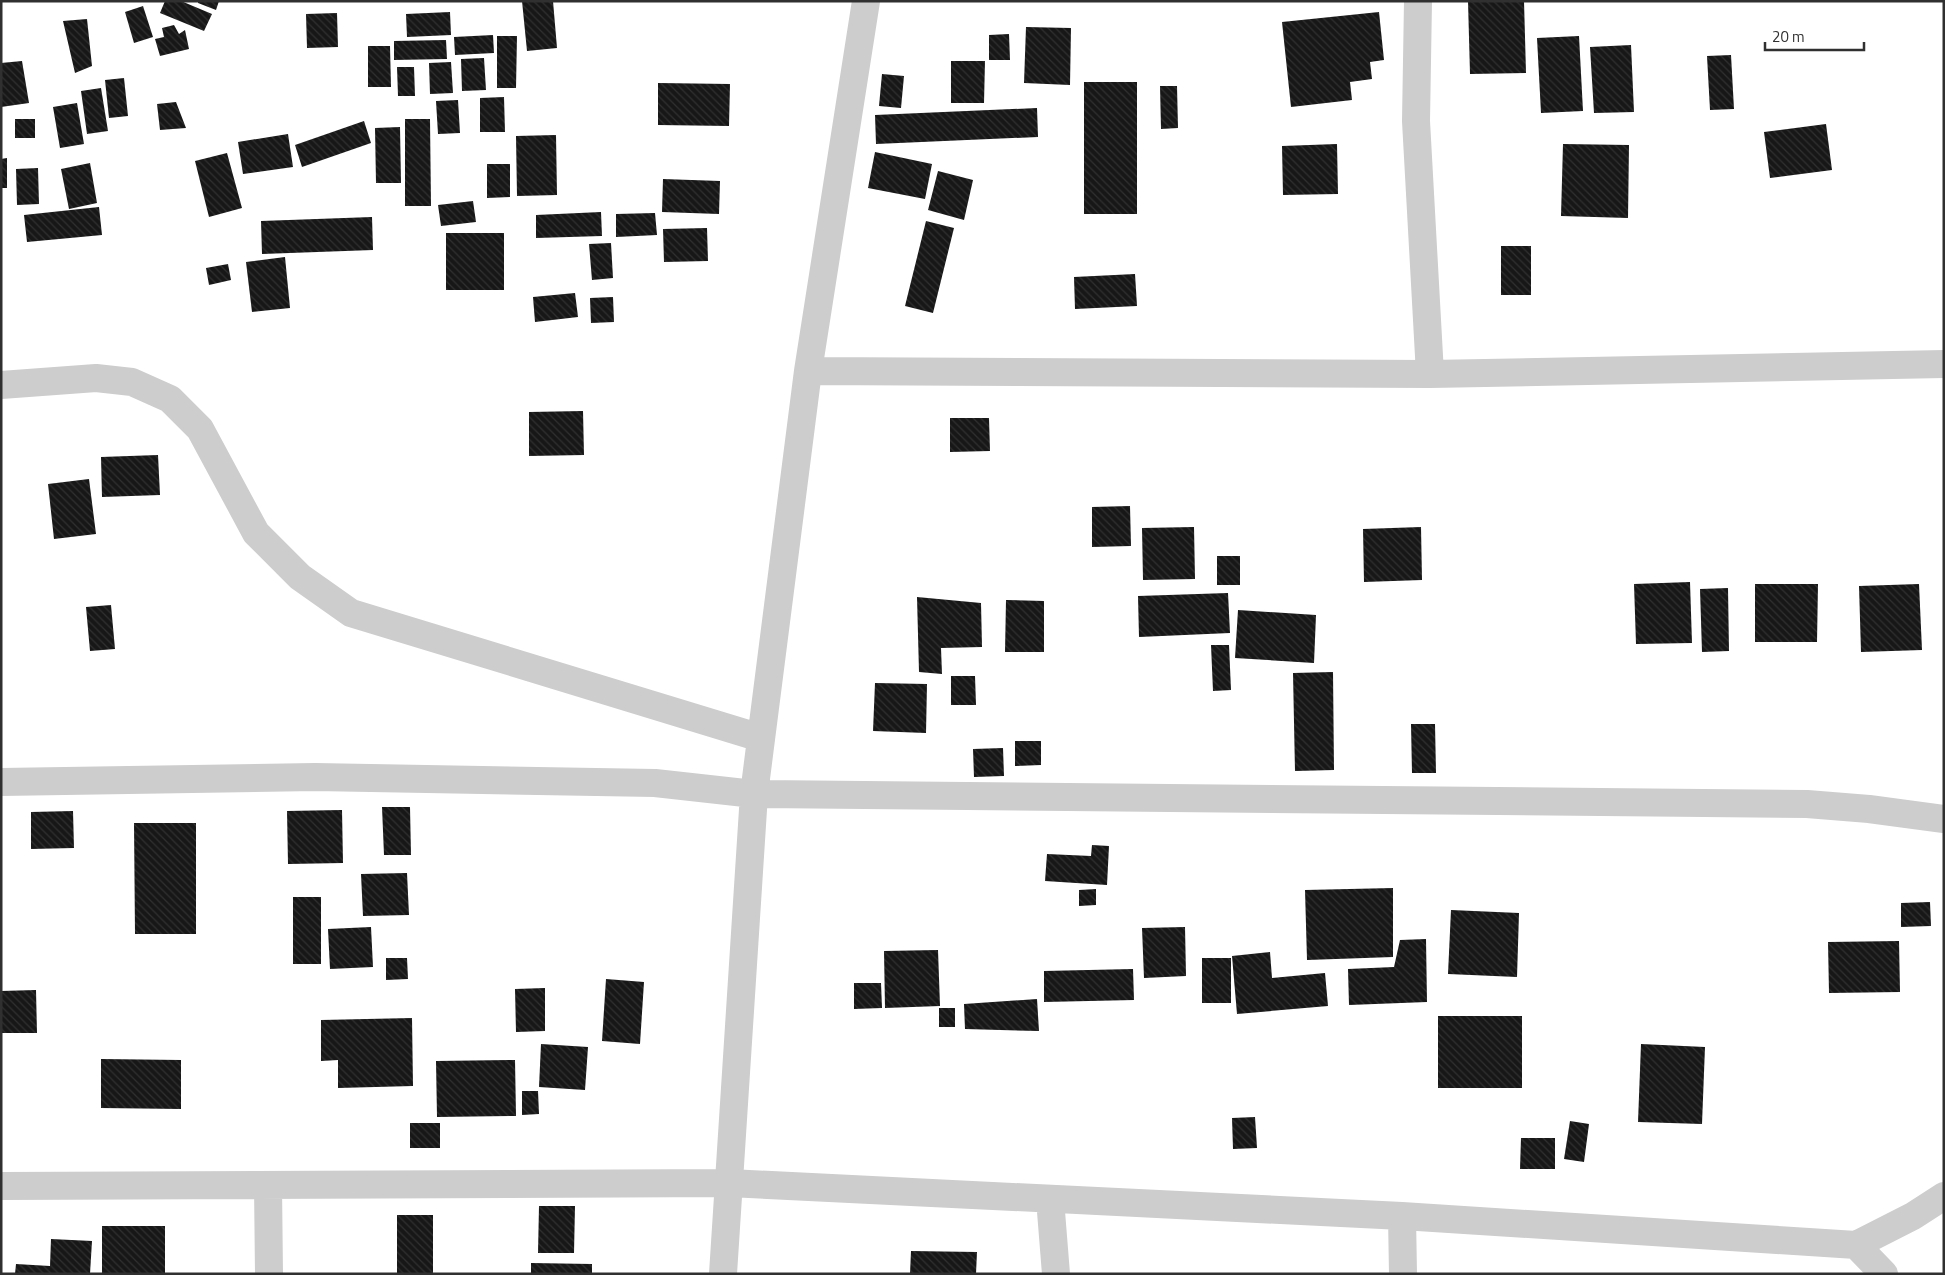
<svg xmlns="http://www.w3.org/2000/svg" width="1945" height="1275" viewBox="0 0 1945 1275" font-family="'Titillium Web',sans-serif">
<defs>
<pattern id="building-back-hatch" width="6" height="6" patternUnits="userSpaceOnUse" patternTransform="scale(1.25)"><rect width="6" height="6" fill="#171717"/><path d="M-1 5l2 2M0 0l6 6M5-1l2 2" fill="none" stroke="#303030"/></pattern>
</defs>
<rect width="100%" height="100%" fill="#fff"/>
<path fill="url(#building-back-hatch)" d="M165,1h16l31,13 -8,17 -44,-18z
M198,1h21l-3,9 -18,-7z
M522,1h31l4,47 -30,3z
M1468,1h56l2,72 -56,1z
M143,6l10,31 -19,6 -9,-31z
M450,12l1,23 -44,2 -1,-23z
M1379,12l5,48 -14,2 2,17 -22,3 2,18 -61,7 -9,-85z
M337,13l1,34 -31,1 -1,-34z
M87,19l5,47 -17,7 -12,-52z
M174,25l5,9 6,-4 4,19 -29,7 -5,-17 9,-2 -2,-9z
M1026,27l45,1 -1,57 -46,-2z
M1009,34l1,26h-21v-25z
M493,35l1,18 -39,2 -1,-18z
M497,36h20l-1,52h-19z
M1579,36l4,75 -42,2 -4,-75z
M446,40l1,19 -53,1v-19z
M1631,45l3,67 -40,1 -4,-66z
M368,46h22l1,41h-23z
M1731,55l3,54 -24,1 -3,-54z
M484,58l2,32 -24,1 -1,-32z
M22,61l7,42 -28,4v-44z
M951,61h34l-1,42h-33z
M451,62l2,31 -23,1 -1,-31z
M397,67h17l1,29h-17z
M882,74l22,2 -3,32 -22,-2z
M124,78l4,38 -19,2 -4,-38z
M1084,82h53v132h-53z
M658,83l72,1 -1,42 -71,-1z
M1160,86h17l1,42 -17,1z
M101,88l7,43 -21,3 -6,-43z
M504,97l1,35h-25v-34z
M458,100l2,33 -22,1 -2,-33z
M176,102l10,26 -26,2 -3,-26z
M77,103l7,41 -24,4 -7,-41z
M1037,108l1,29 -162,7 -1,-29z
M15,119h20v19h-20z
M405,119h25l1,87h-26z
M364,121l7,22 -69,24 -7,-22z
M1826,124l6,46 -62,8 -6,-46z
M400,127l1,56h-25l-1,-55z
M288,134l5,33 -50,7 -5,-32z
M556,135l1,60 -40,1 -1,-60z
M1337,144l1,50 -55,1 -1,-49z
M1563,144l66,1 -1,73 -67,-2z
M875,152l57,12 -7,35 -57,-11z
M227,153l15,55 -33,9 -14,-56z
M7,158v30h-6v-29z
M90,163l7,40 -28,6 -8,-40z
M487,164h23v33l-23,1z
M38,168l1,36 -22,1 -1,-36z
M938,171l35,9 -9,40 -36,-10z
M663,179l57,2 -1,33 -57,-2z
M473,201l3,21 -35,4 -3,-21z
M99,207l3,28 -75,7 -3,-27z
M601,212l1,24 -66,2v-23z
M655,213l2,22 -41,2v-23z
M372,217l1,33 -111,4 -1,-33z
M926,221l28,7 -21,85 -28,-7z
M707,228l1,33 -44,1 -1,-33z
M446,233h58v57h-58z
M611,243l2,35 -21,2 -3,-36z
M1501,246h30v49h-30z
M285,257l5,51 -38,4 -6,-50z
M228,264l3,16 -22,5 -3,-17z
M1135,274l2,32 -62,3 -1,-32z
M575,293l3,24 -43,5 -2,-25z
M613,297l1,25 -23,1 -1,-25z
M583,411l1,44 -55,1v-44z
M950,418h39l1,33 -40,1z
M158,455l2,40 -58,2 -1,-40z
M89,479l7,55 -42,5 -6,-55z
M1130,506l1,40 -39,1v-40z
M1194,527l1,52 -52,1 -1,-52z
M1421,527l1,53 -58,2 -1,-53z
M1217,556h23v29h-23z
M1690,582l2,61 -56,1 -2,-60z
M1755,584h63l-1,58h-62z
M1919,584l3,66 -61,2 -2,-66z
M1728,588l1,63 -27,1 -2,-63z
M1228,593l2,40 -91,4 -1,-41z
M917,597l64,6 1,44 -41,1 1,26 -23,-2z
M1006,600l38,1v51h-39z
M111,605l4,44 -25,2 -4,-44z
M1238,610l78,5 -2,48 -79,-5z
M1211,645h18l2,45 -18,1z
M1333,672l1,98 -39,1 -2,-98z
M951,676h24l1,29h-25z
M875,683l52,1 -1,49 -53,-2z
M1411,724h24l1,49h-24z
M1015,741h26v24l-26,1z
M1003,748l1,28 -30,1 -1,-28z
M382,807h28l1,48h-27z
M342,810l1,53 -55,1 -1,-53z
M73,811l1,37 -43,1v-37z
M134,823h62v111h-61z
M1092,845l17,1 -2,39 -62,-4 2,-27 44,2z
M407,873l2,42 -46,1 -2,-42z
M1393,888v69l-86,3 -2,-70z
M1096,889v16l-17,1v-16z
M293,897h28v67h-28z
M1930,902l1,24 -30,1v-24z
M1451,910l68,3 -2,64 -69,-3z
M371,927l2,40 -43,2 -2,-40z
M1185,927l1,49 -42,2 -2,-50z
M1426,939l1,63 -78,3 -1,-36 46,-2 6,-27z
M1899,941l1,51 -71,1 -1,-51z
M938,950l2,56 -55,2 -1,-57z
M1270,952l2,26 53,-5 3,33 -91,8 -5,-58z
M386,958h21l1,21 -22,1z
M1202,958h29v45h-29z
M1133,969l1,31 -90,2v-31z
M606,979l38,3 -4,62 -38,-3z
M854,983h27l1,25 -28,1z
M545,988v43l-29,1 -1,-43z
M36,990l1,43h-36v-42z
M1037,999l2,32 -74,-2 -1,-25z
M939,1008h16v19h-16z
M1438,1016h84v72h-84z
M412,1018l1,68 -75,2v-28l-17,1v-41z
M541,1044l47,3 -3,43 -46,-3z
M1641,1044l64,3 -3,77 -64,-2z
M101,1059l80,1v49l-80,-1z
M515,1060l1,56 -79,1 -1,-56z
M522,1091h16l1,23 -17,1z
M1255,1117l2,31 -24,1 -1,-31z
M1570,1121l19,3 -5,38 -20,-3z
M410,1123h30v25h-30z
M1521,1138h34v31h-35z
M539,1206h36l-1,47h-36z
M397,1215h36v59h-36z
M102,1226h63v48h-63z
M51,1239l41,2 -2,33h-75l1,-10 34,2z
M911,1251l66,1 -1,22h-66z
M531,1263l61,1v10h-61z"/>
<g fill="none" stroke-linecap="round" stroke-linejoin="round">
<path stroke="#cdcdcd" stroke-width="28" d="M1418,1l-2,120 14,253
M808,371l622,3 514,-10
M1,385l95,-7 36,4 38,17 30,30 56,104 44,44 51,36 410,125
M1,782l314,-5 340,6 99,11 1053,10 62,5 75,10
M268,1185l1,89
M1,1186l728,-3 673,33 454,29 57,-29 31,-20
M1050,1199l6,75
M1402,1216l1,58
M1856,1245l28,29
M723,1274l31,-480 54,-423 58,-370"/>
</g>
<rect width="1945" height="1275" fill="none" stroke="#303030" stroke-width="5"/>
<path d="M1765 42v8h99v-8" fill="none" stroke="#303030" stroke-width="2.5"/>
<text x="1772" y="42" font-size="15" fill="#303030" stroke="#ffffff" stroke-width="4" paint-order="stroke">20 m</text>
</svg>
